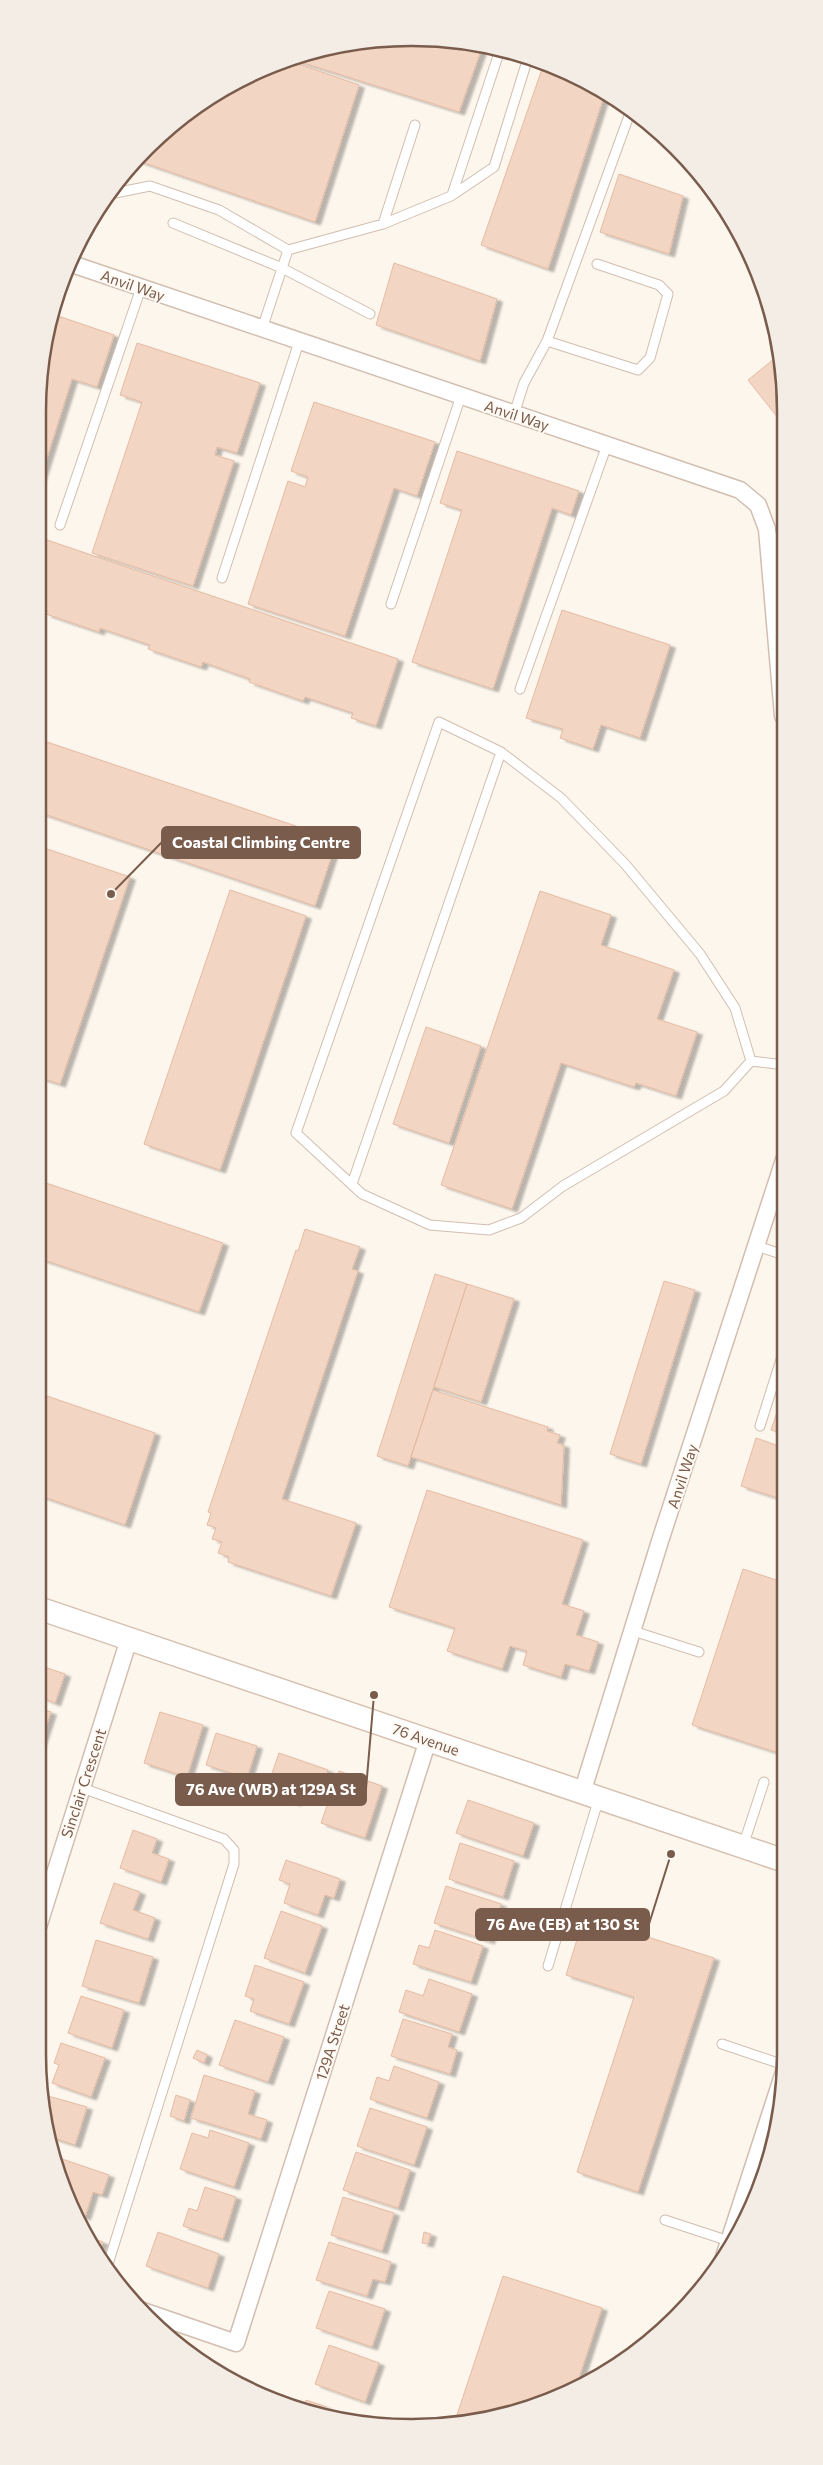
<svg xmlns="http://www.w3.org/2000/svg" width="823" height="2465" viewBox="0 0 823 2465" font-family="Commissioner,sans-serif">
<defs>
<filter id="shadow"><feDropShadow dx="5.5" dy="3" stdDeviation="1" flood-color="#0004"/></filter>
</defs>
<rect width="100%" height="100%" fill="#fdf6ec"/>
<path fill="#f3d5c3" stroke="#e6bba3" filter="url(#shadow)" d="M412,38l71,7 -24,67 -168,-53 48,-14z
M287,60l72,25 -44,137 -179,-62 11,-13 57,-47 65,-34z
M542,69l57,19 6,5 -57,176 -67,-24z
M619,174l64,22 -14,58 -69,-22z
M394,263l103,36 -17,62 -104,-36z
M52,314l62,21 -17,52 -25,-8 -34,107v-74l7,-74z
M137,343l123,40 -23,70 -20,-6 -2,8 19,6 -41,125 -101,-33 50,-151 -22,-7z
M780,354l2,8v61l-34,-43z
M314,402l121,40 -18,54 -23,-8 -49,148 -97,-32 40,-123 17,6 3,-10 -17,-6z
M457,451l122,40 -8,24 -19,-7 -59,181 -81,-27 50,-152 -22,-7z
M38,537l360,122 -22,67 -25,-8 2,-5 -48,-16 -2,4 -54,-19 1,-3 -47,-17 -2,5 -53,-18 2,-4 -50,-17 -1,4 -53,-18 1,-4 -9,-3z
M562,610l108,35 -30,93 -39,-13 -8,24 -33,-11 3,-9 -37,-11z
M38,739l299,101 -22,66 -277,-94z
M38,846l92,31 -70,207 -22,-7z
M230,890l76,26 -86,254 -76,-26z
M540,891l71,24 -10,30 73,25 -17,49 40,13 -21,64 -40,-13 -2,4 -73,-24 -49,146 -71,-24z
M426,1027l55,19 -32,97 -56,-19z
M40,1181l183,62 -24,69 -161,-54v-70z
M305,1229l55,18 -8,22 6,2 -76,228 74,24 -25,73 -103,-34 1,-5 -11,-4 4,-11 -10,-3 4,-11 -9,-3 4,-12 -3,-1 88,-262 2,1z
M435,1274l32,10 -59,182 -31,-10z
M664,1281l31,9 -54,174 -31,-10z
M467,1284l47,15 -33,103 -47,-15z
M433,1390l115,37 -1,4 13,4 -3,8 7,2 -3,60 -150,-48z
M784,1391v43l-13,-4z
M38,1393l117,40 -30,92 -87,-30z
M756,1438l28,10v52l-43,-14z
M427,1490l156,50 -21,64 22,7 -8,24 22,7 -9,29 -24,-7 -4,13 -38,-12 4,-14 -17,-5 -8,23 -55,-18 8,-23 -66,-21z
M743,1569l42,14v172l-93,-30z
M38,1665l27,9 -10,29 -17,-7z
M38,1708l13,4 -13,39z
M160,1712l43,13 -16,52 -43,-14z
M216,1733l41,13 -10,32 -41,-13z
M279,1753l49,17 -10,30 -19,-7 -3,10 -14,-4 4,-11 -17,-6z
M339,1771l43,15 -17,52 -44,-15z
M468,1800l66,23 -11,33 -67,-23z
M133,1830l24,9 -5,14 17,6 -8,23 -41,-14z
M460,1843l54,18 -11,36 -54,-18z
M286,1860l54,19 -6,19 -9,-3 -7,20 -34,-12 6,-19 -11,-4z
M114,1883l26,9 -7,18 22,8 -7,21 -48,-16z
M446,1886l55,18 -12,37 -55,-18z
M281,1911l41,15 -17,47 -41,-15z
M584,1917l130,41 -76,234 -61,-20 57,-175 -68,-22z
M435,1930l48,16 -12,36 -58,-18 6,-19 10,3z
M96,1940l57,17 -14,46 -57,-17z
M255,1965l49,17 -15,42 -39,-13 4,-12 -9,-3z
M429,1979l43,15 -13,38 -60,-20 7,-22 17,6z
M81,1996l43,14 -12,38 -44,-15z
M403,2019l49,15 -4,13 9,3 -7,24 -59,-18z
M235,2020l49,17 -16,45 -49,-17z
M61,2043l44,15 -14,39 -39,-14 7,-18 -5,-2z
M197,2050l10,5 -3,8 -11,-5z
M394,2066l45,16 -12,36 -57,-19 7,-22 12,4z
M204,2075l51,16 -7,23 19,6 -6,19 -70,-21z
M176,2095l14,5 -6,21 -14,-5z
M48,2096l39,11 -12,38 -27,-9 -5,-24z
M370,2108l57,19 -13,38 -57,-19z
M210,2130l39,13 -15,44 -54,-18 12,-36 16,5z
M356,2152l54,18 -12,38 -55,-18z
M59,2158l50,17 -7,20 -9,-3 -8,25 -8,-3 -11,-18 -1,-8 -2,-1 -7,-22z
M205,2187l31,10 -13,42 -40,-13 6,-18 8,3z
M343,2197l51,16 -12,38 -51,-16z
M158,2232l61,22 -11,34 -62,-22z
M424,2232l7,2 -3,10 -6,-1z
M95,2239l8,3 -4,8 -5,-9z
M329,2242l62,20 -6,20 -12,-3 -6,17 -51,-16z
M503,2276l99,32 -25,76 -69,31 -54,9z
M329,2291l56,18 -13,38 -56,-19z
M329,2345l50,18 -14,39 -50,-18z
M306,2400l21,7 -1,6 -22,-7z"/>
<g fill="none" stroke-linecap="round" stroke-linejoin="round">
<g stroke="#d1beb0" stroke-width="11">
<path id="service" d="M110,192l5,1 35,-7 69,24 69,40 -26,79
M452,195l48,-145
M173,223l109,45 88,46
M383,224l32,-99
M288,250l95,-26 68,-28 43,-29 33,-106
M547,341l91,29 12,-12 18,-64 -9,-9 -62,-21
M514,414l10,-31 23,-42 83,-228
M60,525l81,-237
M770,544l13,-12
M222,578l77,-236
M391,604l70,-208
M520,689l87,-244
M501,752l60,46 64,66 75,90 35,54 16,53
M352,1184l149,-432 -62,-30 -143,411 66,61 68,31 59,5 32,-12 42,-32 161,-95 27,-30 33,4
M757,1246l27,9
M760,1426l24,-76
M633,1631l66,21
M82,1788l142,51 10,11v14l-126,400
M743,1846l21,-64
M548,1966l51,-168
M722,2044l62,21
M665,2220l64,21"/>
</g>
<g stroke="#d1beb0" stroke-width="19">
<path id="minor" d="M69,263l671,227 18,15 9,24 16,187
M582,1793l78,-252 124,-381
M38,1927l91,-288
M723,2260l61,-188
M140,2310l96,33 192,-603"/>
</g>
<g stroke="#d6c0b0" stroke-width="25">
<path id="secondary" d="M38,1608l747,253"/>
</g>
<use href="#service" stroke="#fff" stroke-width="9"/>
<use href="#minor" stroke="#fff" stroke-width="16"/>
<use href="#secondary" stroke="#fff" stroke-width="22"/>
</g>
<g text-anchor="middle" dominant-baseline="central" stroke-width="4" stroke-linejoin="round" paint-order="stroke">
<g font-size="15" fill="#7a5c4d" stroke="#fffaf3">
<text transform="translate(133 285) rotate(19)">Anvil Way</text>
<text transform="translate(517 415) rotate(18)">Anvil Way</text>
<text transform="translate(682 1476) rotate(-72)">Anvil Way</text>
<text transform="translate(426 1739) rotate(19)">76 Avenue</text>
<text transform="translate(83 1783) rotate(-72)">Sinclair Crescent</text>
<text transform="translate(332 2042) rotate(-72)">129A Street</text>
</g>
</g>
<path d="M0 0H823V2465H0ZM411 46H412A365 365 0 0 1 777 411V2054A365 365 0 0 1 412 2419H411A365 365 0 0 1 46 2054V411A365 365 0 0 1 411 46Z" fill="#f4ede6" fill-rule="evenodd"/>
<path fill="none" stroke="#7a5c4d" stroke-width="2.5" d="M411 46H412A365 365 0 0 1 777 411V2054A365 365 0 0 1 412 2419H411A365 365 0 0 1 46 2054V411A365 365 0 0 1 411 46Z"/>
<path fill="none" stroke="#7a5c4d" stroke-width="2" d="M111 894L162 842M374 1695L366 1789M671 1854L649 1924"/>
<g fill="#7a5c4d" stroke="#fffaf3" stroke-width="2">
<circle cx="111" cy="894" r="5"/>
<circle cx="374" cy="1695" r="5"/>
<circle cx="671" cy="1854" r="5"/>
</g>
<g fill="#7a5c4d" stroke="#7a5c4d" stroke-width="2">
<rect x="162" y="827" width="198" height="31" rx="5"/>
<rect x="176" y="1774" width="190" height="31" rx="5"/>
<rect x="476" y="1909" width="173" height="31" rx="5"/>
</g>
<g font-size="16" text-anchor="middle" font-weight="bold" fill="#fff">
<text x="261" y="848">Coastal Climbing Centre</text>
<text x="271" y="1795">76 Ave (WB) at 129A St</text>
<text x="563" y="1930">76 Ave (EB) at 130 St</text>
</g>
</svg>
